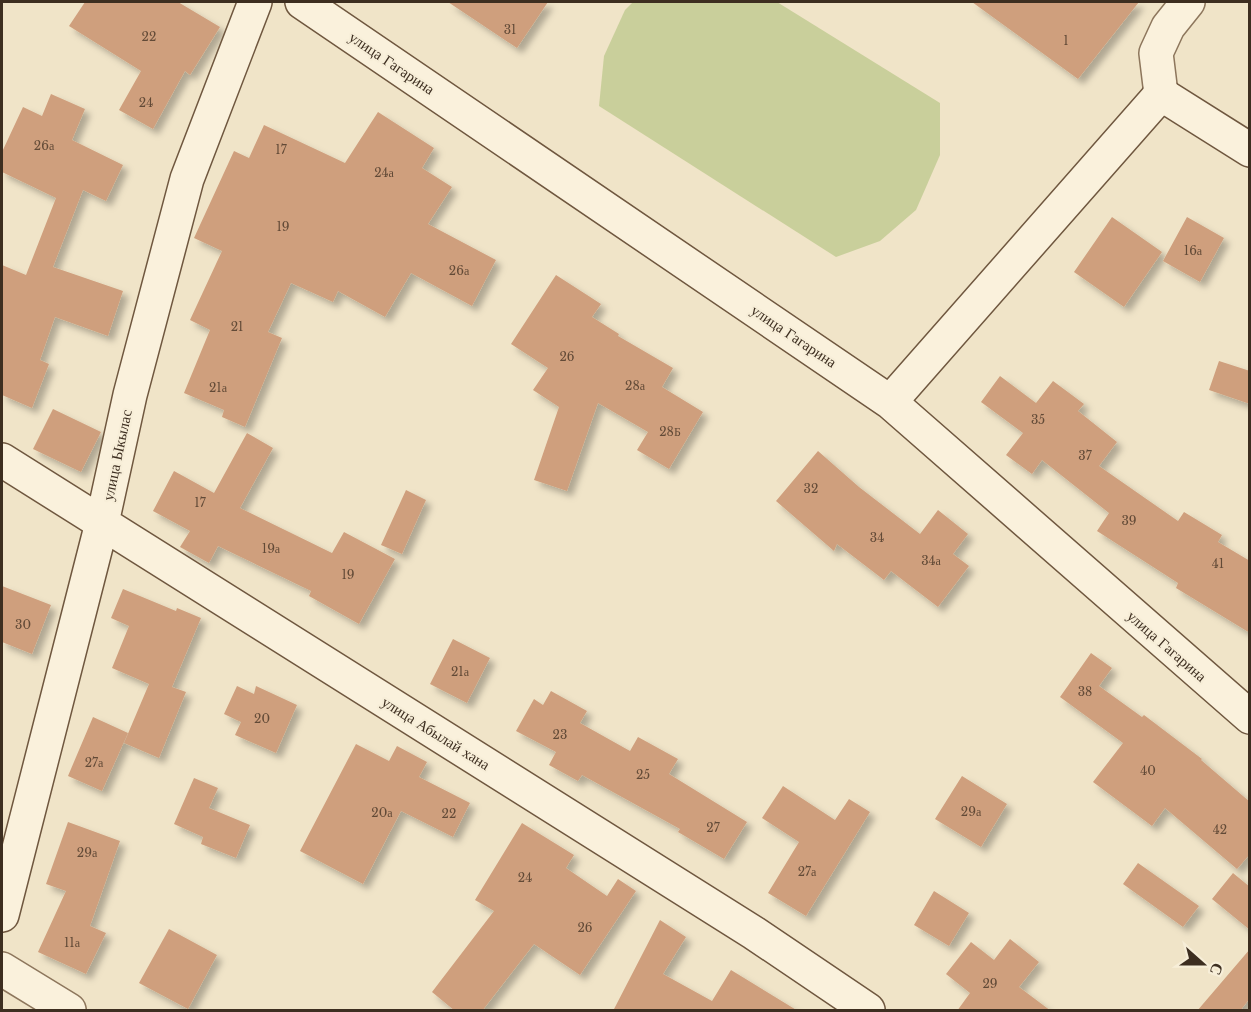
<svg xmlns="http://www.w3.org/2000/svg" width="1251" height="1012" viewBox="0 0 1251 1012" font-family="'Libre Baskerville',serif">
<defs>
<filter id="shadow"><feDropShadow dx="5.5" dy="5.5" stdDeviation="3" flood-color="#0004"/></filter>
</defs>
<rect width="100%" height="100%" fill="#f0e4c8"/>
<path fill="#c9cf9b" d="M633,2h144l163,101v52l-24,55 -36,31 -44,16 -237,-151 5,-50 21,-46z"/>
<path fill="#cf9f7d" filter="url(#shadow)" d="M85,2h93l42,25 -30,48 -5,-4 -32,58 -34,-19 22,-39 -72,-45z
M448,2h100l-31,46z
M972,2h167l-61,77z
M51,94l34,15 -13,31 51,25 -17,36 -23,-11 -30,77 70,24 -15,45 -53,-19 -15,43 9,4 -17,44 -30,-13v-130l24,10 30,-77 -54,-26v-20l21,-45 19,9z
M378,112l56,36 -12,20 30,19 -24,37 68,36 -24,46 -61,-33 -26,44 -47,-26 -5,11 -42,-19 -23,49 14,6 -37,89 -23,-10 2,-7 -40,-17 26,-63 -20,-10 32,-69 -28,-13 40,-87 15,7 15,-33 81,38z
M1112,217l50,35 -38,55 -50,-35z
M1187,217l37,21 -24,44 -37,-21z
M556,275l45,29 -9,13 27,17 -1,2 55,32 -11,19 41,25 -34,57 -32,-19 11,-18 -50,-29 -31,88 -33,-11 25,-73 -26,-17 15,-22 -37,-24z
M1219,361l31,10v33l-41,-14z
M1000,376l36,27 17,-22 31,23 -6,7 39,31 -18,24 79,55 6,-9 38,23 -4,7 32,19v72l-74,-45 2,-5 -81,-52 12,-18 -67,-53 -10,14 -26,-19 17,-22 -42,-31z
M53,409l48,23 -20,40 -48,-23z
M247,433l26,15 -33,60 92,45 12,-21 51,27 -36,65 -50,-28 2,-5 -93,-45 -9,17 -29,-16 10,-16 -37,-20 21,-40 40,22z
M818,451l41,36 61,47 18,-24 30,24 -15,20 16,12 -31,41 -47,-36 -7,9 -47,-36 -3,7 -58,-50z
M406,490l20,10 -24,54 -21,-9z
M2,586l49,19 -19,49 -30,-12z
M123,589l53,22 1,-3 24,10 -29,69 14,5 -27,66 -35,-15 25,-59 -37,-16 17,-42 -18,-8z
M453,639l37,19 -23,45 -37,-19z
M1091,653l21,15 -13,18 43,31 2,-2 58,44 -1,1 49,42v52l-13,15 -72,-61 -13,18 -59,-44 30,-39 -63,-46z
M237,686l17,8 2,-8 41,19 -21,48 -41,-18 6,-13 -17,-8z
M551,691l36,20 -7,12 50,28 8,-14 40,22 -9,15 78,48 -23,37 -46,-27 2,-3 -98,-54 -4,6 -29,-16 7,-13 -40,-21 18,-32 9,6z
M93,717l35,16 -26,58 -34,-15z
M356,744l33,17 8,-15 30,16 -8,15 51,26 -17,34 -52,-26 -38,73 -63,-33z
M962,776l45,28 -26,43 -46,-28z
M194,778l24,10 -9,20 41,17 -14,33 -35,-14 2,-7 -29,-13z
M783,786l52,34 14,-21 21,13 -64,104 -38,-23 31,-51 -37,-24z
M68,822l52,19 -30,85 16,7 -20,41 -48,-22 28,-61 -20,-7z
M522,823l52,32 -8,13 41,28 11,-17 18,12 -56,84 -46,-31 -52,67h-27l-23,-19 62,-81 -19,-11z
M1138,863l61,43 -16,21 -60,-43z
M1233,873l17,14v43l-38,-31z
M934,891l35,22 -20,33 -35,-21z
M660,920l26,17 -23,37 49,27 19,-31 67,41h-185z
M169,929l48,26 -29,54 -49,-26z
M1010,939l29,23 -20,25 32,24h-94l13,-18 -24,-19 25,-32 23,18z
M1250,949v49l-10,13h-43z"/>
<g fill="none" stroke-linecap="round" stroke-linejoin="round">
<g stroke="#8d765c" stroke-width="36">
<path id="street" d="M1161,94l-5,-41 12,-26 20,-25
M2,969l67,41"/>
</g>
<g stroke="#6f573f" stroke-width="36">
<path id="secondary" d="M302,2l588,400 360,315
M890,402l271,-308 89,56
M2,460l752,473 114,77
M2,915l100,-392 28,-128 57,-216 68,-177"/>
</g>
<use href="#street" stroke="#faf1dc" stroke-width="33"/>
<use href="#secondary" stroke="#faf1dc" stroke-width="33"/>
</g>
<g text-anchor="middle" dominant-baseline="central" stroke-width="4.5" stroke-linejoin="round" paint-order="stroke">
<g font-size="12" fill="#624a37">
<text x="510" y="29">31</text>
<text x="149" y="36">22</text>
<text x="1066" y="40">1</text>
<text x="146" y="102">24</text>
<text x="44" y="145">26а</text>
<text x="281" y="149">17</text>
<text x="384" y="172">24а</text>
<text x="283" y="226">19</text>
<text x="1193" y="250">16а</text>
<text x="459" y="270">26а</text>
<text x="237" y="326">21</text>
<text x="567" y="356">26</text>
<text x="635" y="385">28а</text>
<text x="218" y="387">21а</text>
<text x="1038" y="419">35</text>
<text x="670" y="431">28Б</text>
<text x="1085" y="455">37</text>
<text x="811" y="488">32</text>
<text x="200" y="502">17</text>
<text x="1129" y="520">39</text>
<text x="877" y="537">34</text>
<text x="271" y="548">19а</text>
<text x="931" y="560">34а</text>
<text x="1218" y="563">41</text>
<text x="348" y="574">19</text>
<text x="23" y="624">30</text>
<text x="460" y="671">21а</text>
<text x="1085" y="691">38</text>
<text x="262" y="718">20</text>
<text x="560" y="734">23</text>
<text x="94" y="762">27а</text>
<text x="1148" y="770">40</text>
<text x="643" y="774">25</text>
<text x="971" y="811">29а</text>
<text x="382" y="812">20а</text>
<text x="449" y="813">22</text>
<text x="713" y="827">27</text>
<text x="1220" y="829">42</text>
<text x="87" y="852">29а</text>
<text x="807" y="871">27а</text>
<text x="525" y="877">24</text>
<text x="585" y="927">26</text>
<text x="72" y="942">11а</text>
<text x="990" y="983">29</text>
</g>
<g font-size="15" fill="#3d2e20" stroke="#f7eed8">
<text transform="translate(392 63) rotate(34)">улица Гагарина</text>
<text transform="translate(794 336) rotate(34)">улица Гагарина</text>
<text transform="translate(117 455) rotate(-78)">улица Ыкылас</text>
<text transform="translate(1167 646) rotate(41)">улица Гагарина</text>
<text transform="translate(436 733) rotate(32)">улица Абылай хана</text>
</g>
</g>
<rect width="1251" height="1012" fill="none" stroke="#3d2e20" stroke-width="6"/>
<g transform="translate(1203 964) rotate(111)" stroke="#f7eed8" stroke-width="4.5" paint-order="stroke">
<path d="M0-4.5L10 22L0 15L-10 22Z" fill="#3d2e20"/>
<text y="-9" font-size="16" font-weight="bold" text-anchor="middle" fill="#3d2e20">С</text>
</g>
</svg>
